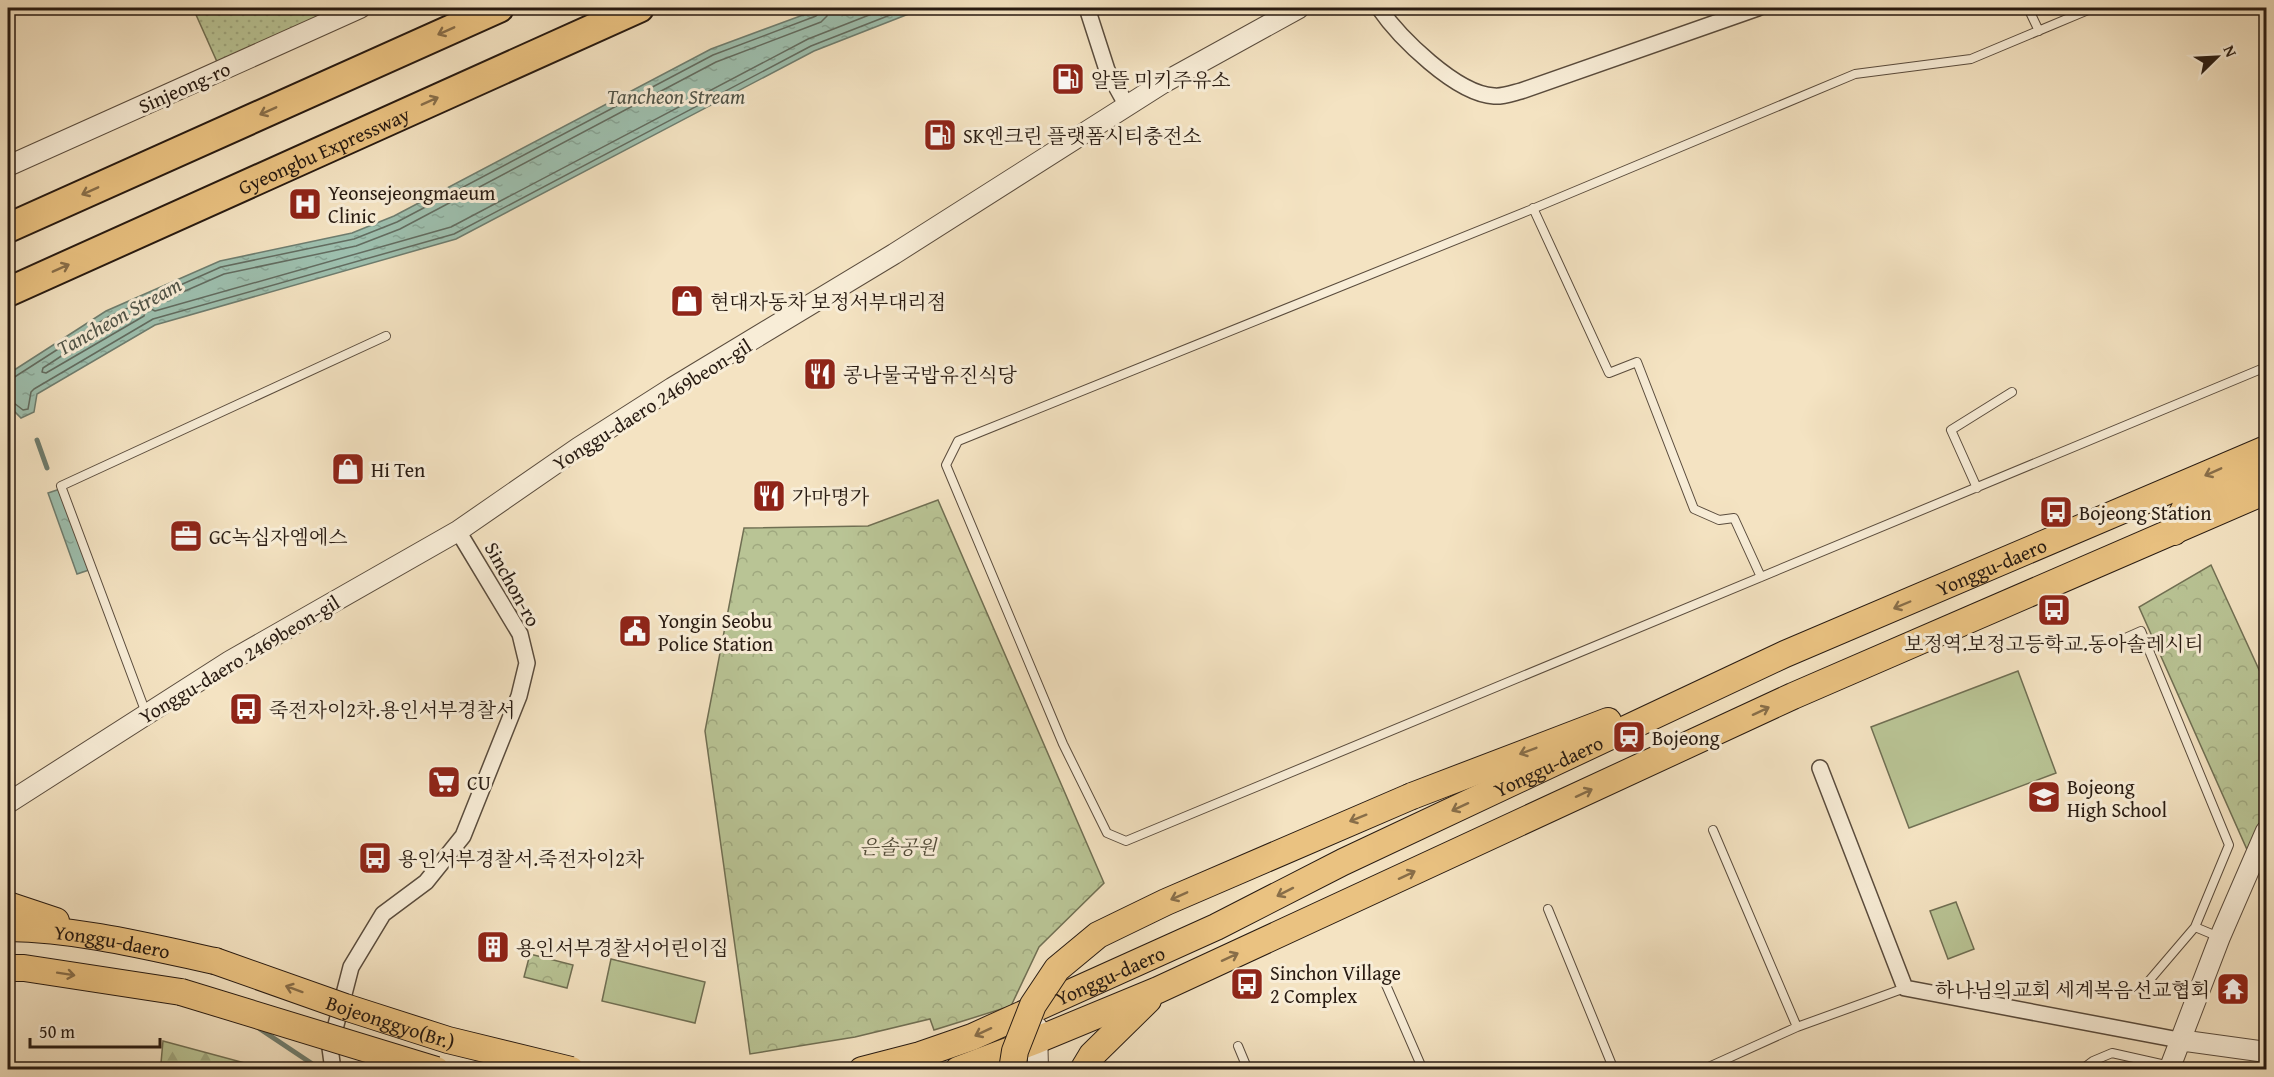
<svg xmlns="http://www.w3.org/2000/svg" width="2274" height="1077" viewBox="0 0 2274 1077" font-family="'Gentium Book Plus','Noto Serif KR',serif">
<defs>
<pattern id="grass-dots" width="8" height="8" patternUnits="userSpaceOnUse" patternTransform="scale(1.5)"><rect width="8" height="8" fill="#b9c495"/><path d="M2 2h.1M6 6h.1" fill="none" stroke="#9fa87f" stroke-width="1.8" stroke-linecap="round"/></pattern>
<pattern id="forest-firs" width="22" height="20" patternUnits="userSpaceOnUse" patternTransform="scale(1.5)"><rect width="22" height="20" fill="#b9c495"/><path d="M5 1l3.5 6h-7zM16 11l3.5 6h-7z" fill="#9fa87f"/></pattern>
<pattern id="park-crowns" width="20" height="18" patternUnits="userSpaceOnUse" patternTransform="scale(1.5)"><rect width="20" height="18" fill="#b9c495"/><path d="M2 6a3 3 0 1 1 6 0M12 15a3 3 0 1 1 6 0" fill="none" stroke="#9fa87f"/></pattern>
<pattern id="water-ripples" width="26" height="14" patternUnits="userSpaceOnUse" patternTransform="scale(1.5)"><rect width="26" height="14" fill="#9dbfae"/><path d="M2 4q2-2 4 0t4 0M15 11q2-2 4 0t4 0" fill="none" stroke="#87a495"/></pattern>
</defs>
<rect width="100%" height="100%" fill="#f4e3c2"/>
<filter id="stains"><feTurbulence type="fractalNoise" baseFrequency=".00333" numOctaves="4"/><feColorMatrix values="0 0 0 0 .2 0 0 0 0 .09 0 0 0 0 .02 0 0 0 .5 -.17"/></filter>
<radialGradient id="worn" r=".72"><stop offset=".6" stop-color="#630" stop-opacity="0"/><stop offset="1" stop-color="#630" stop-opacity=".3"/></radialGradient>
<path fill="url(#grass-dots)" stroke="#706f53" stroke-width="1.5" d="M193,8h149l-124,56z"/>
<path fill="url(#forest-firs)" stroke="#706f53" stroke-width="1.5" d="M163,1041l93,25v3h-100l5,-6z"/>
<path fill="url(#park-crowns)" stroke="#706f53" stroke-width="1.5" d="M938,500l166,383 -65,64 -28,59 -77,24 -4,-11 -75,18 -105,17 -45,-323 39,-203 124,-2z
M2211,565l55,120v146l-13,32 -114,-256z
M530,954l43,11 -6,23 -43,-11z"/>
<path fill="#b9c495" stroke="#706f53" stroke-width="1.5" d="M2018,671l38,102 -147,55 -38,-101z
M1956,902l18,47 -26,10 -18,-48z
M611,959l94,23 -10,41 -93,-22z"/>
<path fill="url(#water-ripples)" stroke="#6e7d6f" stroke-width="1.5" d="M822,8h102l-110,43 -358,188 -301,86 -118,69 -3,18 -13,6 -9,-9 -4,2v-37l98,-63 114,-50 132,-28 42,-17 317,-167z
M60,489l29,81 -12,4 -29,-81z"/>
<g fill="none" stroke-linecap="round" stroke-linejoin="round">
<path stroke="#626c60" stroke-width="1.5" d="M828,8l-1,8 -6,6 -105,40 -316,167 -44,17 -132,28 -71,31 -2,4 4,2 296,-84 357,-188 79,-31
M141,310l4,2 -1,4 -98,57 -4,-1 1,-4 69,-45z
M8,379l5,-1 95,-61 113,-50 133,-28 43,-17 316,-167 103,-39 4,-4 1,-4
M8,404l6,-1 9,7 5,-1 3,-17 3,-3 119,-70 301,-85 357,-188 97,-38"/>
<path stroke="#6e7d6f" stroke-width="5" d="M37,440l10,28
M260,1029l51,34 6,7"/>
<g stroke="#5a4c3d" stroke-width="10">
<path id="service" d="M2028,8l11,23
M2093,8l-122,51 -116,15 -325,136 -572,231 -12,24 117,279 44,89 19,8 1140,-474
M1533,208l76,165 28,-11 57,147 25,11 15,-2 27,59
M1977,488l-26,-58 61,-38
M2123,639l18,-8 88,214 -34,82
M146,713l-85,-227 325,-150
M1713,830l84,197
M1548,909l66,161
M1383,978l40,92
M2148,982l47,-55 24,10
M1238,1046l10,24
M1702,1070l95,-43 108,-39
M2081,1070l12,-9 19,-8 58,13"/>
</g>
<g stroke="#5a4c3d" stroke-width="18">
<path id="minor" d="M1087,8l20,62 20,36
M1379,8c20,29 77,86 115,88 8,1 19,-3 27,-5l237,-83
M1820,768l85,220 274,52
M333,1070l-3,-22 21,-81 32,-53 43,-32 37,-46 56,-140 8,-33 -7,-29 -62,-103"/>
</g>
<g stroke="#5a4c3d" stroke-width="22">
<path id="tertiary" d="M8,166l352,-158
M8,803l222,-142 228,-130 120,-83 94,-60 222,-134 269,-171 136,-75
M1037,1027l1,43
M2179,1040l87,12
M2169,1070l51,-133 46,-106"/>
</g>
<g stroke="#271a11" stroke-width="28">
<g id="primary">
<path d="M2174,532l12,-27 80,-36"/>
<path d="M1412,796l196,-75"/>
<path d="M8,905l48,16"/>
<path id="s1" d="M8,928c70,1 138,18 207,33"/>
<path d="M8,968h16l157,24"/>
<path id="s2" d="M862,1070l58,-15 52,-18 244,-110 127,-65 442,-208 481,-205"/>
<path d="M958,1070l79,-30 121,-50 635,-294 473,-205"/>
<path d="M1083,1070l9,-15 56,-55"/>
</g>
</g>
<g stroke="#271a11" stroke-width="32">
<g id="motorway">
<path d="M8,228l491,-220"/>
<path id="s3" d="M8,292l631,-284"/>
</g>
</g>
<use href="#service" stroke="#f8edd7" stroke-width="8"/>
<use href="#minor" stroke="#f8edd7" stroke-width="15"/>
<use href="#tertiary" stroke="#f8edd7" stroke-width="20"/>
<use href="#primary" stroke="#eac281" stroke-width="26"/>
<use href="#motorway" stroke="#eac281" stroke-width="28"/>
<g stroke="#271a11" stroke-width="28" stroke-linecap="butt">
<g id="primary-bridge">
<path id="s4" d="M215,961l130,46 103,33 123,30"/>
<path d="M181,992l255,78"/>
<path d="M1012,1070l3,-19 18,-46 24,-36 41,-34 68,-33 246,-106"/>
</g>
</g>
<use href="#primary-bridge" stroke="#eac281" stroke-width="26"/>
</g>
<defs><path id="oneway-shaft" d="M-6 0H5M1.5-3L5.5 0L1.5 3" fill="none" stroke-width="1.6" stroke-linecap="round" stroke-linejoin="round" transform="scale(1.5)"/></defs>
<g stroke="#886e49">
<use href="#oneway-shaft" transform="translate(446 31) rotate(156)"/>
<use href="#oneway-shaft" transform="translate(430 101) rotate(-24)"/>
<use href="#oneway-shaft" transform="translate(268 111) rotate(156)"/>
<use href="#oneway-shaft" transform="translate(90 191) rotate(156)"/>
<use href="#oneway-shaft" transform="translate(61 268) rotate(-24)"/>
<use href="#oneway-shaft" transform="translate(2213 472) rotate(156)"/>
<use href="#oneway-shaft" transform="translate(1902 605) rotate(157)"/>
<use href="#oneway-shaft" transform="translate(1761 711) rotate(-25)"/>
<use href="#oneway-shaft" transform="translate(1528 751) rotate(159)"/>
<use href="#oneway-shaft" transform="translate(1584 793) rotate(-25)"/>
<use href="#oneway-shaft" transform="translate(1460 807) rotate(155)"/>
<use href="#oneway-shaft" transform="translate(1358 818) rotate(158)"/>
<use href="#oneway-shaft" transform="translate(1407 875) rotate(-25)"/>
<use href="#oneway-shaft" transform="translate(1285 892) rotate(153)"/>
<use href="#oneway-shaft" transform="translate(1179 896) rotate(156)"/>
<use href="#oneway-shaft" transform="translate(1230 957) rotate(-25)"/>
<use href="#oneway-shaft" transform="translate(66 974) rotate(9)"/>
<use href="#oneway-shaft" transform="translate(294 989) rotate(-160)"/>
<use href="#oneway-shaft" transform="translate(983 1032) rotate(155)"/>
</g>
<defs>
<g id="fuel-square" transform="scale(1.725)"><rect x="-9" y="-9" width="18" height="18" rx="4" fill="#8f2418" stroke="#f8edd7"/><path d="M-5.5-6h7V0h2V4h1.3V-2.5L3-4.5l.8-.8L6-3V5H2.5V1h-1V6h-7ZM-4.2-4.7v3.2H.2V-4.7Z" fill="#fff"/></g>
<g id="hospital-square" transform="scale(1.725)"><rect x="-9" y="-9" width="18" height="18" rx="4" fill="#8f2418" stroke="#f8edd7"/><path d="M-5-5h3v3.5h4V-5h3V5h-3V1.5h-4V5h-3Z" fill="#fff"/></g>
<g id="shop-square" transform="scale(1.725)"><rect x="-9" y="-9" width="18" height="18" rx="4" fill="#8f2418" stroke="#f8edd7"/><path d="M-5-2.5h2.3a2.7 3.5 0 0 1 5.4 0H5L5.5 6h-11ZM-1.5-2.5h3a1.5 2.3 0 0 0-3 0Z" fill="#fff"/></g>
<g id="restaurant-square" transform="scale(1.725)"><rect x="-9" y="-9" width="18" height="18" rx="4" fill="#8f2418" stroke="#f8edd7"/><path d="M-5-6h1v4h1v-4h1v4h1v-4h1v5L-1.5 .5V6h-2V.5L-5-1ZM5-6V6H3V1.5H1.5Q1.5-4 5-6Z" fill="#fff"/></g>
<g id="bus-square" transform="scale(1.725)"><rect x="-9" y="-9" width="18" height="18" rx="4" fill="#8f2418" stroke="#f8edd7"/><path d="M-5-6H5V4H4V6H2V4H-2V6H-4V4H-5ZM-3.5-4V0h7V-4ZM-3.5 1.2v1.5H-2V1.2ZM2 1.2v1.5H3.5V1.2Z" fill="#fff"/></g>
<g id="office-square" transform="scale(1.725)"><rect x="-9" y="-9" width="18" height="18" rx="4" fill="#8f2418" stroke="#f8edd7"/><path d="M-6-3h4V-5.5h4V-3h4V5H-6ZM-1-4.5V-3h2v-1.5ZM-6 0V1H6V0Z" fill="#fff"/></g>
<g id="civic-square" transform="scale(1.725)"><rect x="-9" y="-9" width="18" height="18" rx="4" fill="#8f2418" stroke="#f8edd7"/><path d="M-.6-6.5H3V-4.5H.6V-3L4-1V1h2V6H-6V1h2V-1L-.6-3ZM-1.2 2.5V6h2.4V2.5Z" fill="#fff"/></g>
<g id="station-square" transform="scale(1.725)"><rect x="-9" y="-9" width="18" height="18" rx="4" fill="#8f2418" stroke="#f8edd7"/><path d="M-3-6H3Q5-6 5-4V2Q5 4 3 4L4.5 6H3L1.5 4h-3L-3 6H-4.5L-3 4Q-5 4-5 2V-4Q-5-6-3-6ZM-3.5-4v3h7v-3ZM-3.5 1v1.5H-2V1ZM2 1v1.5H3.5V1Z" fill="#fff"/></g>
<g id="supermarket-square" transform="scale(1.725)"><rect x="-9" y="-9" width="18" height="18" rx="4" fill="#8f2418" stroke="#f8edd7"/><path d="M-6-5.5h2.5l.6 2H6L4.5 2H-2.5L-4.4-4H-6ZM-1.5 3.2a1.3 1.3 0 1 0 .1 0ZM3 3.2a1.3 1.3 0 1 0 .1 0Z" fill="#fff"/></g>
<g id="school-square" transform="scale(1.725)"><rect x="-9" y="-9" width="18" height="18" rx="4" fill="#8f2418" stroke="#f8edd7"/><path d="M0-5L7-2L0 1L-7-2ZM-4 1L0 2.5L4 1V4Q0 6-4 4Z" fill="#fff"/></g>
<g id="building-square" transform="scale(1.725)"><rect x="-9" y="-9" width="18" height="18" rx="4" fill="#8f2418" stroke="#f8edd7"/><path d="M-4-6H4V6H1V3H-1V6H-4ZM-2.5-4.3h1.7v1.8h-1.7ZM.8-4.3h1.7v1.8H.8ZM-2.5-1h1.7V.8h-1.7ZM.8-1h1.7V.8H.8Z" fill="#fff"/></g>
<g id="temple-square" transform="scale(1.725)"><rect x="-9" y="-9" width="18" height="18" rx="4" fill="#8f2418" stroke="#f8edd7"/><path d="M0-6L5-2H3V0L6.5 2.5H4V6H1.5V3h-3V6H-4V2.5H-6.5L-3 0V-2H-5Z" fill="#fff"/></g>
</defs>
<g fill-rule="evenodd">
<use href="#fuel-square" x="1068" y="79"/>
<use href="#fuel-square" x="940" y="135"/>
<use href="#hospital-square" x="305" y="204"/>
<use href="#shop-square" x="687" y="301"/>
<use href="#restaurant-square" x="820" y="374"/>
<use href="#shop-square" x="348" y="469"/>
<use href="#restaurant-square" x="769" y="496"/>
<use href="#bus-square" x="2056" y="512"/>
<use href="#office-square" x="186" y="536"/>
<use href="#bus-square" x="2054" y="610"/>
<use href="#civic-square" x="635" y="631"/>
<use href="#bus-square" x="246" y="709"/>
<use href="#station-square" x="1629" y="737"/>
<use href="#supermarket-square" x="444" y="782"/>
<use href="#school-square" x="2044" y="797"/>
<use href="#bus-square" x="375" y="858"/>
<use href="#building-square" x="493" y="947"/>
<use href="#bus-square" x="1247" y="984"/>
<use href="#temple-square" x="2233" y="989"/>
</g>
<g text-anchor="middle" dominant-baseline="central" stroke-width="6" stroke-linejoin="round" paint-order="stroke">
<g font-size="20" fill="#271a11" stroke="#f8edd7" text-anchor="start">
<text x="1091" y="79">알뜰 미키주유소</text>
<text x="963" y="135">SK엔크린 플랫폼시티충전소</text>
<text x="328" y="192">Yeonsejeongmaeum<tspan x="328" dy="23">Clinic</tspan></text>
<text x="710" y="301">현대자동차 보정서부대리점</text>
<text x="843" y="374">콩나물국밥유진식당</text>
<text x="371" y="469">Hi Ten</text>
<text x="792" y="496">가마명가</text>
<text x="2079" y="512">Bojeong Station</text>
<text x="209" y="536">GC녹십자엠에스</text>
<text x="658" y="620">Yongin Seobu<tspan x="658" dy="23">Police Station</tspan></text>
<text x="2054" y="643" text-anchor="middle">보정역.보정고등학교.동아솔레시티</text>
<text x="269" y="709">죽전자이2차.용인서부경찰서</text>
<text x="1652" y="737">Bojeong</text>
<text x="467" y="782">CU</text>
<text x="2067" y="786">Bojeong<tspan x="2067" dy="23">High School</tspan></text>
<text x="398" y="858">용인서부경찰서.죽전자이2차</text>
<text x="516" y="947">용인서부경찰서어린이집</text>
<text x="1270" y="972">Sinchon Village<tspan x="1270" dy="23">2 Complex</tspan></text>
<text x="2210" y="989" text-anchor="end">하나님의교회 세계복음선교협회</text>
</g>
<g font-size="20" fill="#271a11" stroke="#f8edd7">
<text transform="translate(184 87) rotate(-24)">Sinjeong-ro</text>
<text stroke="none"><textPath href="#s3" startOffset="346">Gyeongbu Expressway</textPath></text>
<text transform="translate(652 404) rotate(-32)">Yonggu-daero 2469beon-gil</text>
<text stroke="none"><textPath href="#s2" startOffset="1238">Yonggu-daero</textPath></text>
<text transform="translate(513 584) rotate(61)">Sinchon-ro</text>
<text transform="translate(239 659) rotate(-31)">Yonggu-daero 2469beon-gil</text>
<text stroke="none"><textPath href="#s2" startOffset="752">Yonggu-daero</textPath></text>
<text stroke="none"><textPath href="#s1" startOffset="105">Yonggu-daero</textPath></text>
<text stroke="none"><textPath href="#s2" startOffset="266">Yonggu-daero</textPath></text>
<text stroke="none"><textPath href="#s4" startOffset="186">Bojeonggyo(Br.)</textPath></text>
</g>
<g font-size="20" font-style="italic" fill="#534d39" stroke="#f8edd7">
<text x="898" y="846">은솔공원</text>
</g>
<g font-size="21" font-style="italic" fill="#505448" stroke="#f8edd7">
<text x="676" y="96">Tancheon Stream</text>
<text transform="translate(119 316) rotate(-29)">Tancheon Stream</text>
</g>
</g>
<rect width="2274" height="1077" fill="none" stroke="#f4e3c2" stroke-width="30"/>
<rect x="9" y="9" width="2256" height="1059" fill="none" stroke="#271a11" stroke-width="3"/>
<rect x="15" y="15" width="2244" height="1047" fill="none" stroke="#271a11" stroke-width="1.5"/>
<g transform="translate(2217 57) rotate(66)" stroke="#f8edd7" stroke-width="4.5" paint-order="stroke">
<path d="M0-4.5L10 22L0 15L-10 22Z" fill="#271a11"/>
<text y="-9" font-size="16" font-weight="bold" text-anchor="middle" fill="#271a11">N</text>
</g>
<path d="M30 1038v9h130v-9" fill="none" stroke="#271a11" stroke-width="3"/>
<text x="39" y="1038" font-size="18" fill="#271a11" stroke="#f8edd7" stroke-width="4.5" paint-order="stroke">50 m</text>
<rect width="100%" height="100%" filter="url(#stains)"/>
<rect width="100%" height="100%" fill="url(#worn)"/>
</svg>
